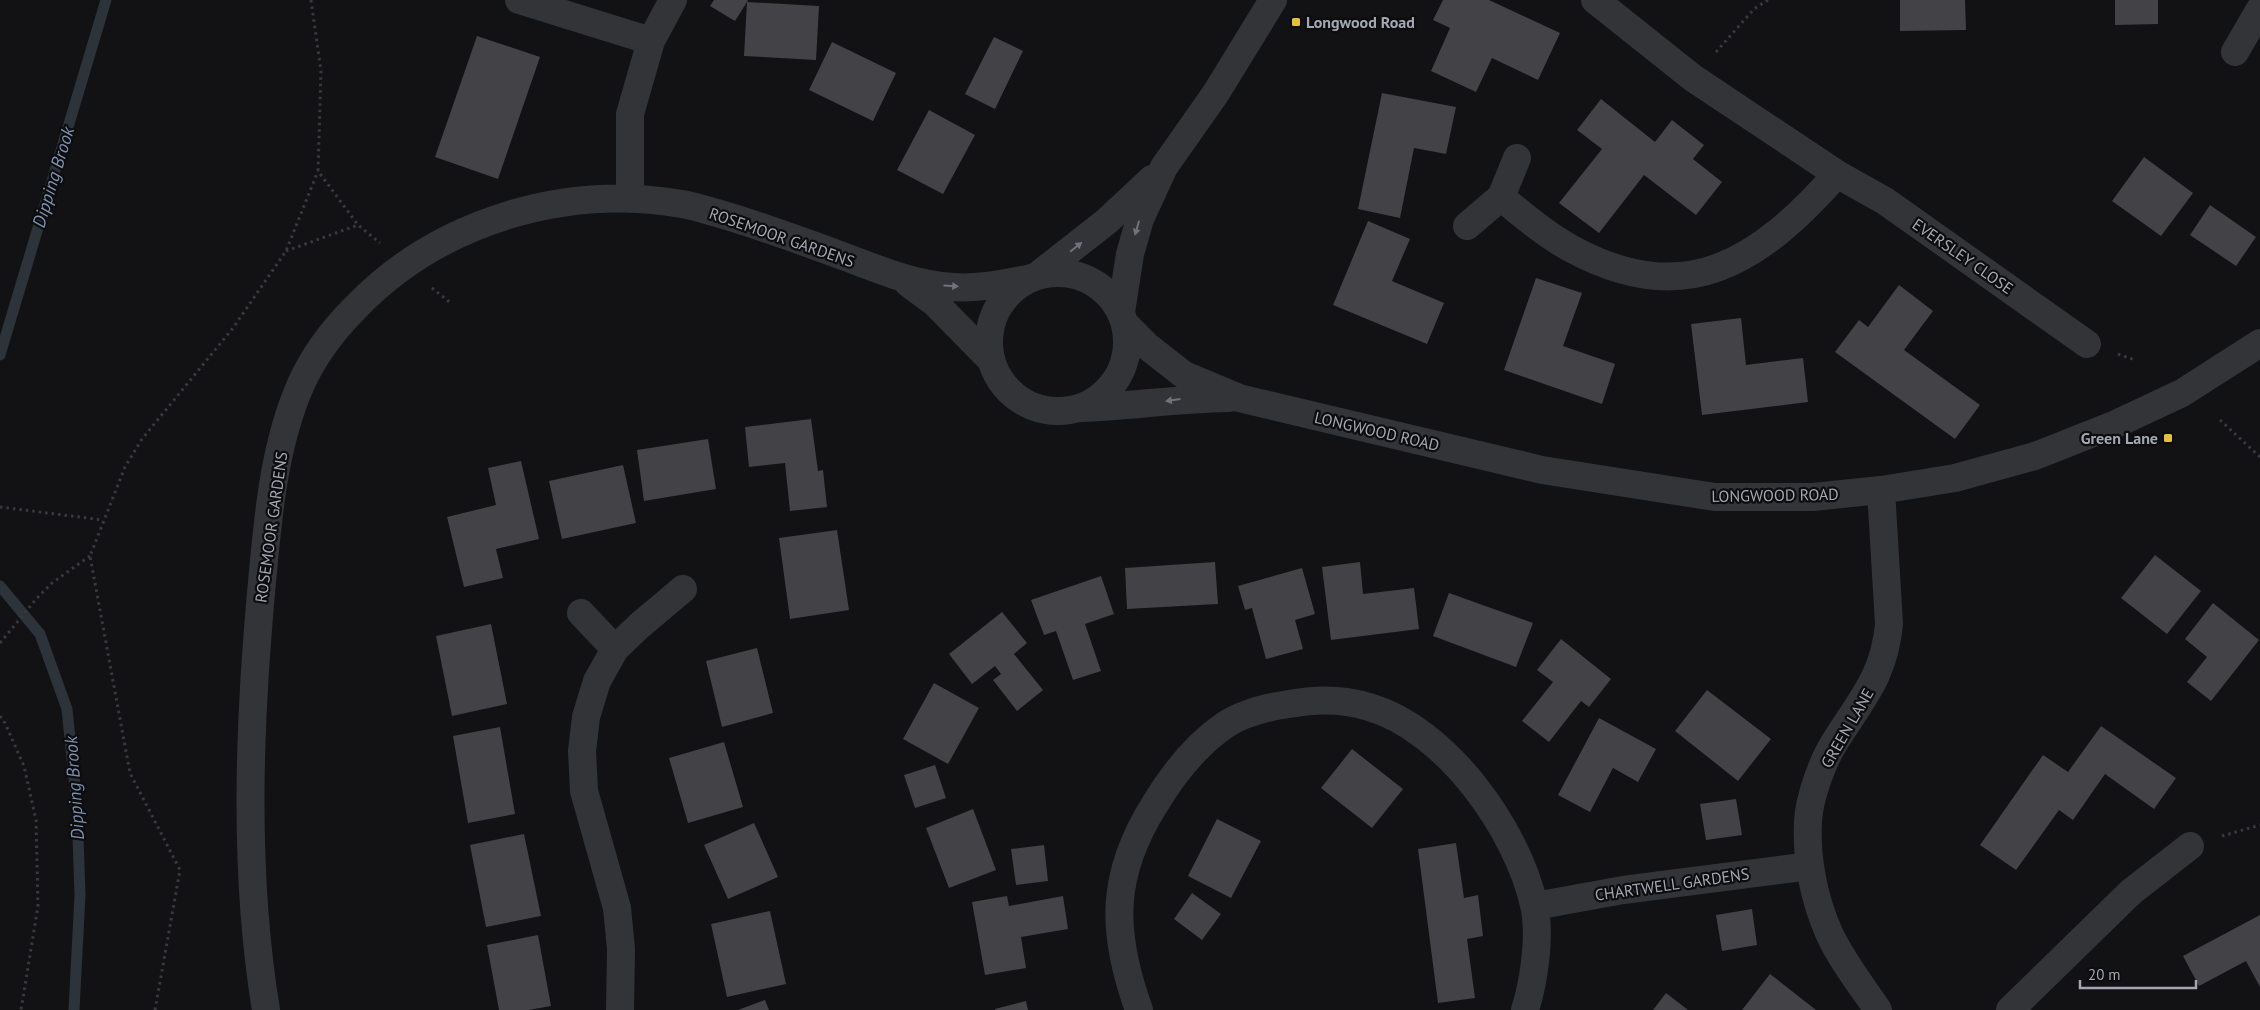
<svg xmlns="http://www.w3.org/2000/svg" width="2260" height="1010" viewBox="0 0 2260 1010" font-family="'PT Sans',sans-serif">
<rect width="100%" height="100%" fill="#121214"/>
<g fill="none" stroke-linecap="round" stroke-linejoin="round">
<path stroke="#2c333b" stroke-width="11" d="M0,355l106,-355
M0,586l40,48 27,75 10,98 3,88 -6,115"/>
</g>
<path fill="#424247" d="M714,0h34l-1,2 72,4 -3,54 -72,-4 3,-54 -12,19 -25,-15z
M1443,0h46l71,33 -22,47 -46,-22 -16,34 -45,-21 19,-43 -17,-8z
M1900,0h65l1,30 -66,1z
M2115,0h43v24l-43,1z
M477,36l63,21 -42,122 -63,-22z
M994,37l29,14 -28,58 -30,-15z
M832,42l64,31 -23,48 -64,-31z
M1382,93l74,14 -10,47 -32,-6 -14,70 -42,-9z
M1601,99l54,43 17,-22 32,25 -11,14 29,23 -26,33 -52,-40 -45,58 -40,-30 43,-54 -25,-19z
M929,110l46,25 -32,59 -46,-24z
M2144,157l49,36 -32,43 -49,-35z
M2210,205l46,32 -20,29 -46,-31z
M1368,221l42,18 -18,42 52,22 -17,41 -94,-39z
M1536,278l46,15 -19,53 52,18 -13,40 -98,-34z
M1899,285l34,26 -29,39 76,55 -25,34 -120,-87 24,-32 9,7z
M1741,318l5,47 57,-7 5,44 -106,13 -11,-91z
M811,419l7,52 5,-1 4,37 -37,4 -5,-48 -36,4 -4,-40z
M708,439l8,50 -72,12 -7,-51z
M521,461l18,78 -43,10 7,29 -39,9 -17,-70 49,-12 -8,-37z
M623,465l13,58 -74,16 -13,-58z
M837,530l12,80 -59,9 -11,-81z
M2155,555l46,36 -34,43 -46,-36z
M1215,562l3,42 -91,5 -2,-41z
M1360,562l3,32 51,-6 5,41 -88,11 -9,-73z
M1302,568l13,46 -20,6 8,29 -37,10 -14,-51 -7,2 -7,-24z
M1101,576l13,38 -29,10 16,47 -28,9 -17,-49 -12,4 -13,-35z
M1449,593l84,30 -17,44 -83,-31z
M2213,603l46,37 -48,61 -24,-19 20,-25 -22,-18z
M1002,612l25,31 -13,11 29,36 -26,21 -24,-31 8,-6 -6,-8 -23,18 -23,-30z
M491,624l16,80 -55,12 -16,-80z
M1561,639l50,40 -22,28 -8,-6 -32,41 -27,-21 31,-39 -16,-12z
M757,648l16,65 -51,14 -16,-66z
M934,683l45,25 -31,56 -45,-25z
M1707,690l64,49 -33,42 -63,-50z
M1599,718l57,31 -18,33 -25,-14 -23,44 -32,-17z
M2101,726l75,52 -22,31 -49,-35 -32,46 -14,-10 -43,60 -36,-25 63,-90 25,17z
M500,727l15,87 -47,9 -15,-87z
M724,742l19,65 -55,16 -19,-65z
M1352,749l51,40 -31,39 -51,-40z
M935,765l11,33 -31,10 -11,-33z
M1736,799l6,36 -36,5 -6,-36z
M973,809l23,61 -47,18 -23,-60z
M1217,819l44,22 -30,57 -43,-22z
M754,823l24,54 -50,22 -24,-54z
M524,834l17,82 -55,11 -16,-82z
M1456,843l8,55 14,-3 5,41 -16,3 8,59 -37,5 -20,-154z
M1044,845l4,36 -32,4 -5,-36z
M1192,893l29,21 -19,26 -28,-21z
M1007,896l2,10 54,-10 5,33 -47,8 5,31 -41,7 -13,-73z
M1752,909l5,36 -35,6 -6,-36z
M770,911l16,73 -59,13 -16,-73z
M2260,915v72l-14,-26 -47,25 -16,-30z
M538,935l13,71 -22,4h-30l-12,-65z
M1770,974l46,36h-74z
M1666,993l22,17h-35z
M765,1000l4,10h-31z
M1026,1001l2,9h-33v-1z"/>
<g fill="none" stroke-linecap="round" stroke-linejoin="round">
<path stroke="#393a3f" stroke-width="3" stroke-dasharray="2.5 4" stroke-linecap="butt" d="M311,0l10,71 -3,100 40,54 22,18
M1716,52l38,-43 14,-9
M286,251l72,-26
M432,288l20,16
M2118,354l17,6
M2220,420l40,37
M0,507l103,13
M0,643l37,-45 15,-15 38,-27
M0,716l5,7 19,43 12,54 2,86 -17,104
M2222,836l38,-11
M155,1010l25,-140 -50,-97 -40,-217 35,-89 17,-28 91,-111 53,-77 32,-80"/>
<path stroke="#333438" stroke-width="28" d="M519,0l132,41
M2235,52l25,-43
M1837,174l48,27 202,143
M1501,197c23,19 45,38 71,52 114,62 188,12 265,-75l-144,-96 -98,-78
M630,199v-85l21,-73 22,-41
M1467,226l34,-29 16,-39
M908,283l27,20 56,57
M581,613l34,36 24,-23 44,-37
M615,649l-18,32 -11,36 -4,34 2,40 33,117 4,41 -1,61
M1535,906l88,-16 187,-24
M266,1010c-23,-140 -17,-287 -4,-428 6,-66 12,-137 39,-198 13,-29 33,-55 55,-77 83,-86 209,-123 326,-103 12,2 24,6 35,9 45,13 88,29 131,45 34,13 68,27 105,29 27,2 52,-4 79,-9
M1139,1010c-28,-78 -29,-135 16,-206 18,-30 41,-59 70,-79 18,-12 43,-18 64,-21 26,-5 55,-5 80,3 77,22 148,122 165,198 7,30 0,76 -9,105
M1878,1010c-17,-25 -36,-49 -49,-77 -15,-34 -23,-74 -21,-111 1,-25 15,-62 28,-82 27,-43 48,-64 53,-116l-8,-134
M2010,1010l121,-118 59,-46"/>
<path stroke="#333438" stroke-width="28" d="M989 342a69 69 0 1 1 138 0a69 69 0 1 1-138 0Z
M1037,276l70,-55 45,-42
M1121,312l9,-58 10,-35 24,-52 52,-74 57,-93
M1125,324l22,22 37,29 55,23 303,72 173,27h98l68,-7 74,-12 80,-22 81,-32 66,-31 78,-50
M1081,408c49,-2 97,-9 147,-10"/>
</g>
<defs><path id="oneway-solid" d="M-6-.8H1V-3.2L6.5 0L1 3.2V.8H-6Z" transform="scale(1.25)"/></defs>
<g fill="#71737c">
<use href="#oneway-solid" transform="translate(1137 228) rotate(106)"/>
<use href="#oneway-solid" transform="translate(1076 247) rotate(-39)"/>
<use href="#oneway-solid" transform="translate(951 286) rotate(4)"/>
<use href="#oneway-solid" transform="translate(1173 400) rotate(172)"/>
</g>
<g fill="#e6c138" stroke="#0d0d0f" stroke-width="2">
<rect x="1291" y="17" width="10" height="10" rx="2.5"/>
<rect x="2163" y="433" width="10" height="10" rx="2.5"/>
</g>
<g text-anchor="middle" dominant-baseline="central" stroke-width="4.5" stroke-linejoin="round" paint-order="stroke">
<g font-size="16" font-weight="bold" fill="#a4a7b3" stroke="#0d0d0f" text-anchor="start">
<text x="1306" y="22">Longwood Road</text>
<text x="2158" y="438" text-anchor="end">Green Lane</text>
</g>
<g font-size="16" fill="#a4a7b3" stroke="#0d0d0f">
<text transform="translate(782 237) rotate(19)">ROSEMOOR GARDENS</text>
<text transform="translate(1963 256) rotate(35)">EVERSLEY CLOSE</text>
<text transform="translate(1377 431) rotate(13)">LONGWOOD ROAD</text>
<text transform="translate(1775 495) rotate(-1)">LONGWOOD ROAD</text>
<text transform="translate(271 527) rotate(-82)">ROSEMOOR GARDENS</text>
<text transform="translate(1847 728) rotate(-60)">GREEN LANE</text>
<text transform="translate(1672 884) rotate(-8)">CHARTWELL GARDENS</text>
</g>
<g font-size="18" font-style="italic" fill="#7d90ad" stroke="#0d0d0f">
<text transform="translate(53 177) rotate(-73)">Dipping Brook</text>
<text transform="translate(74 788) rotate(-94)">Dipping Brook</text>
</g>
</g>
<path d="M2080 980v8h116v-8" fill="none" stroke="#a4a7b3" stroke-width="2.5"/>
<text x="2088" y="980" font-size="15" fill="#a4a7b3" stroke="#0d0d0f" stroke-width="4" paint-order="stroke">20 m</text>
</svg>
